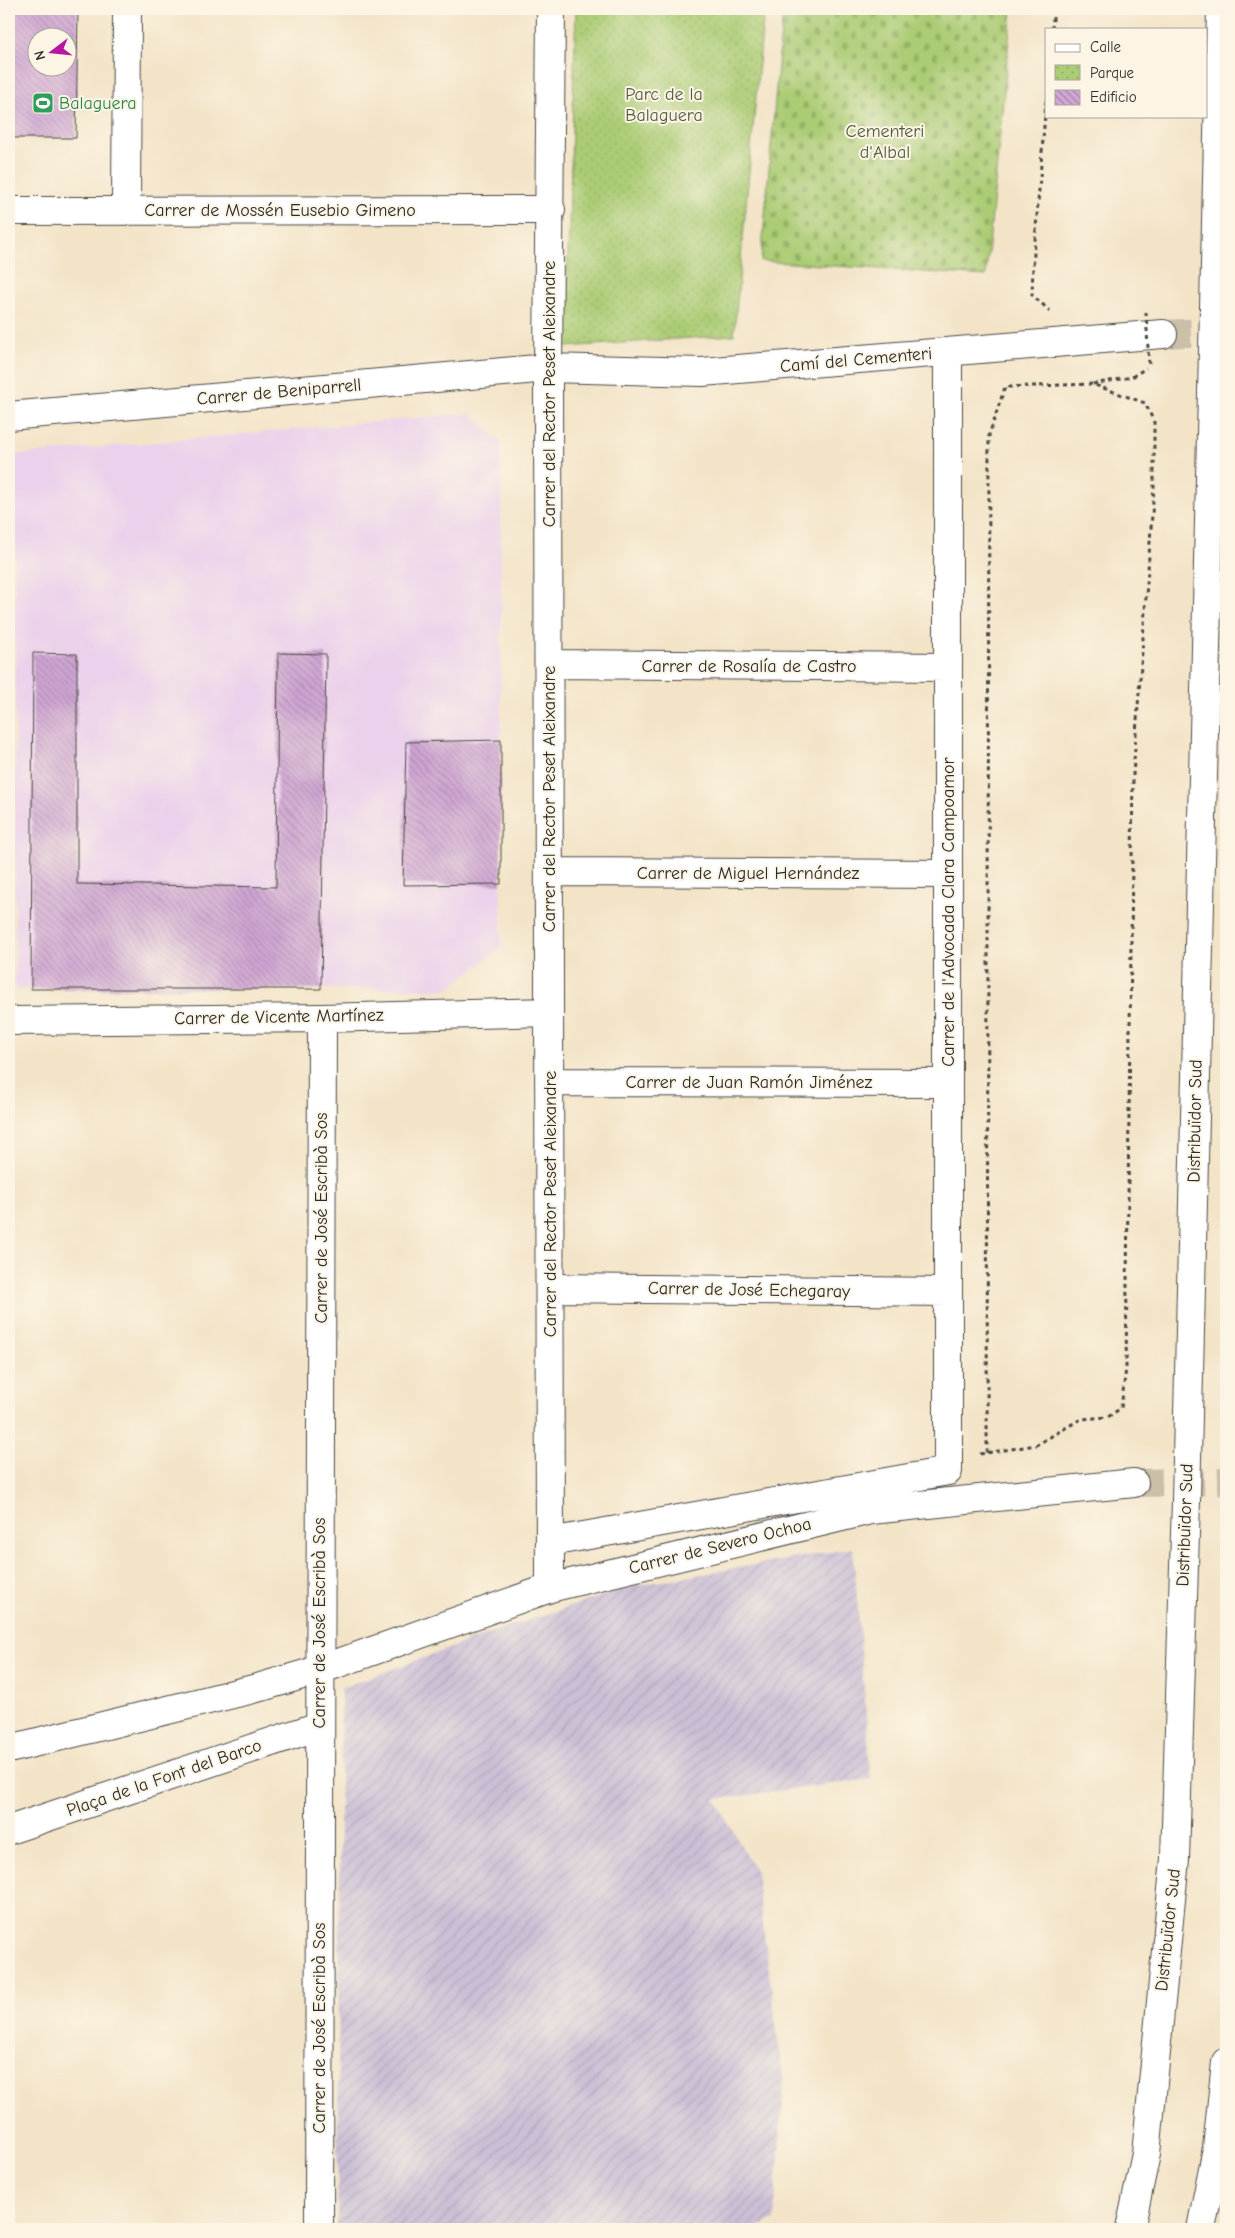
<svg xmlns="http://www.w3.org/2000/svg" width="1235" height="2238" viewBox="0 0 1235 2238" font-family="'Comic Neue',sans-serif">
<defs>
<pattern id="industrial-furrows" width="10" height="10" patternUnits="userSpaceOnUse" patternTransform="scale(1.25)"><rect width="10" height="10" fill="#cbbfd5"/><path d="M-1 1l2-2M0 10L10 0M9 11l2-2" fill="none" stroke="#aea4b7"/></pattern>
<pattern id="cemetery-stones" width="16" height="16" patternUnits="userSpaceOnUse" patternTransform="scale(1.25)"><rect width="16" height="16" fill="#abcc75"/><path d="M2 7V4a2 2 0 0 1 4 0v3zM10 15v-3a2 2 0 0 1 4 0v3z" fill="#93af65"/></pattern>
<pattern id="park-dots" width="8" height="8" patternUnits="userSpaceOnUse" patternTransform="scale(1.25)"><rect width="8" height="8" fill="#abcc75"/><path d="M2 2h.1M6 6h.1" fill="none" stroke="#93af65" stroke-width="1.8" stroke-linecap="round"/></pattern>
<pattern id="building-back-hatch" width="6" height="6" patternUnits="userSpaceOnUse" patternTransform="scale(1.25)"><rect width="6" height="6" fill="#cfa5d3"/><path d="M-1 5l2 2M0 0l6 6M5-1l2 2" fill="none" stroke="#a887ab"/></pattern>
</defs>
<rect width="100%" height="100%" fill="#fcf5e5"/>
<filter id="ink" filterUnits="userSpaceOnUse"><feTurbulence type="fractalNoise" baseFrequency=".02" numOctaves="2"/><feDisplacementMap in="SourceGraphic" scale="10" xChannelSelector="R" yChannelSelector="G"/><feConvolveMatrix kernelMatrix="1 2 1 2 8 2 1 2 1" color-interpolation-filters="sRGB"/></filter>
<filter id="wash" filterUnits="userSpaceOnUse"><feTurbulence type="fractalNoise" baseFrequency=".0096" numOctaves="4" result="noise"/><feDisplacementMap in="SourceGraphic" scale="20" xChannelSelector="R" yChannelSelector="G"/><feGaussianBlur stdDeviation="1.12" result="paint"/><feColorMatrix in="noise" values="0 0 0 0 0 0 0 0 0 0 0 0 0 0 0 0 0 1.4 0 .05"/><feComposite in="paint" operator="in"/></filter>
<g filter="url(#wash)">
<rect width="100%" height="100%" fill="#f3e4c8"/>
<path fill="#ebd1eb" d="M470,413l31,29v506l-53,41h-433v-534z"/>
<path fill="url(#industrial-furrows)" d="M853,1548l18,231 -156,20 41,73 28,213 -10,135 -21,9h-416l4,-541 161,-59 131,-43z"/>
<path fill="url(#cemetery-stones)" stroke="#6b7c50" d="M783,9h229l-26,267 -225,-15z"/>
<path fill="url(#park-dots)" stroke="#6b7c50" d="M576,9h188l-30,326 -169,12z"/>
<g id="blocks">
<path fill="url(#building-back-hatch)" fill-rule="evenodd" d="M9,9h69l-2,129h-67zM38,38h30v30h-30z
M33,653l44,1v230l199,3 2,-234 48,1 -5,335h-290z
M501,740v144l-98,1 3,-143z"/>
</g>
</g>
<g filter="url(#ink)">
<use href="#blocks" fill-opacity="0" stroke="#494743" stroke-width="1"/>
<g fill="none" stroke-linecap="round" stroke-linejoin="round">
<path stroke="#cbbfa9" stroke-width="28" stroke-dasharray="28 14" stroke-linecap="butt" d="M1163,334l63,-3
M1134,1483l92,-2"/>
<g stroke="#494743" stroke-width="30">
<path id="street" d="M126,210l1,-201
M9,211l542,-1
M9,416l539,-48 154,4 461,-38
M549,664l399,3
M549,872l399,2
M9,1021l313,-3 227,-6
M549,1082l399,1
M550,1288l398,4
M550,1542l398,-71v-1118
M550,1588l-2,-1220 3,-359
M9,1749l252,-62 58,-17 231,-82 321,-78 263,-27
M9,1830l310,-104
M319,2229l3,-1211"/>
</g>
<g stroke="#494743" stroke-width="30">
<path id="highway" d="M1130,2229l16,-75 29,-295 11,-358 35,-1492
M1201,2229l16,-81 9,-86"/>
</g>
<path stroke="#494743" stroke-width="3" stroke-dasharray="4 4" stroke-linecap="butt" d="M1052,29l2,-20
M1046,101l-13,165 -1,29 18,16
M1093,384l39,-7 14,-9
M980,1454l56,-9 45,-26 27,-2 13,-9 5,-40 7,-593 21,-288v-65l-9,-19 -53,-19 -87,3 -16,48 -2,1018"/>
<use href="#street" stroke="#fff" stroke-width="28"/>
<use href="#highway" stroke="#fff" stroke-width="28"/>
<path stroke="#494743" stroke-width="3" stroke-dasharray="4 4" stroke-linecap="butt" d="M1146,312l3,54"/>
</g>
</g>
<defs>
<g id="stadium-square" transform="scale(1.125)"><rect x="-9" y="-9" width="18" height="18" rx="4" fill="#2e9e5b" stroke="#fcf5e5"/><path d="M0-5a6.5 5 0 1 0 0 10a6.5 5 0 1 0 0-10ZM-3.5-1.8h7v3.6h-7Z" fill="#fff"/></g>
</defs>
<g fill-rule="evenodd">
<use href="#stadium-square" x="43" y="103"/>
</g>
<g text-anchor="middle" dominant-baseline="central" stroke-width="4" stroke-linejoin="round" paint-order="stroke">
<g font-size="18" fill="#515b41" stroke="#fcf5e5">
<text x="664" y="94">Parc de la<tspan x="664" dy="21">Balaguera</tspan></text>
<text x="885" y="131">Cementeri<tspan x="885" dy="21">d'Albal</tspan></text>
</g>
<g font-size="18" fill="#27864d" stroke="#fcf5e5" text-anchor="start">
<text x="59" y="103">Balaguera</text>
</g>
<g font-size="18" fill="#2b2b2b" stroke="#fcf5e5">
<text x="280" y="210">Carrer de Mossén Eusebio Gimeno</text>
<text transform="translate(856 360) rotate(-5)">Camí del Cementeri</text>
<text transform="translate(279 392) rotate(-5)">Carrer de Beniparrell</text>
<text transform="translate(549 394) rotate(-90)">Carrer del Rector Peset Aleixandre</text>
<text x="749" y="666">Carrer de Rosalía de Castro</text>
<text transform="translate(549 799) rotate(-90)">Carrer del Rector Peset Aleixandre</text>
<text x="748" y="873">Carrer de Miguel Hernández</text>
<text transform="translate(948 912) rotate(-90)">Carrer de l'Advocada Clara Campoamor</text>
<text transform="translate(279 1017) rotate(-1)">Carrer de Vicente Martínez</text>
<text x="749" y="1082">Carrer de Juan Ramón Jiménez</text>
<text transform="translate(1195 1121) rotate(-89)">Distribuïdor Sud</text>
<text transform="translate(550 1204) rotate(-90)">Carrer del Rector Peset Aleixandre</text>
<text transform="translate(321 1218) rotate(-90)">Carrer de José Escribà Sos</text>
<text transform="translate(749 1290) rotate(1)">Carrer de José Echegaray</text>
<text transform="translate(1185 1525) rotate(-88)">Distribuïdor Sud</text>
<text transform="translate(720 1546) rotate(-14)">Carrer de Severo Ochoa</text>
<text transform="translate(319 1623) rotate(-90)">Carrer de José Escribà Sos</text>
<text transform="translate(164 1778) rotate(-19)">Plaça de la Font del Barco</text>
<text transform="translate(1168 1930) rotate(-84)">Distribuïdor Sud</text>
<text transform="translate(319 2028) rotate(-90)">Carrer de José Escribà Sos</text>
</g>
</g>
<rect width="1235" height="2238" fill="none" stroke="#fcf5e5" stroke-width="30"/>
<rect x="1045" y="28" width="162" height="90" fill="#fcf5e5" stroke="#a8a49b"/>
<rect x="1055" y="44" width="25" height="8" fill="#ffffff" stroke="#a8a49b"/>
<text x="1090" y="52" font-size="15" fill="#2b2b2b">Calle</text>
<rect x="1055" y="65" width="25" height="15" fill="url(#park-dots)" stroke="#a8a49b"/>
<text x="1090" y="78" font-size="15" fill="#2b2b2b">Parque</text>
<rect x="1055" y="90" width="25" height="15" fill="url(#building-back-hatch)" stroke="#a8a49b"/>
<text x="1090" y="102" font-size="15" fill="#2b2b2b">Edificio</text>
<g transform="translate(52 52) rotate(254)"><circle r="24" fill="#fcf5e5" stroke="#a8a49b"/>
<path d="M0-4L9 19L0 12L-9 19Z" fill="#b5179e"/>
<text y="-8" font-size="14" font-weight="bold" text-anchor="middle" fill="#2b2b2b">N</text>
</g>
</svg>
